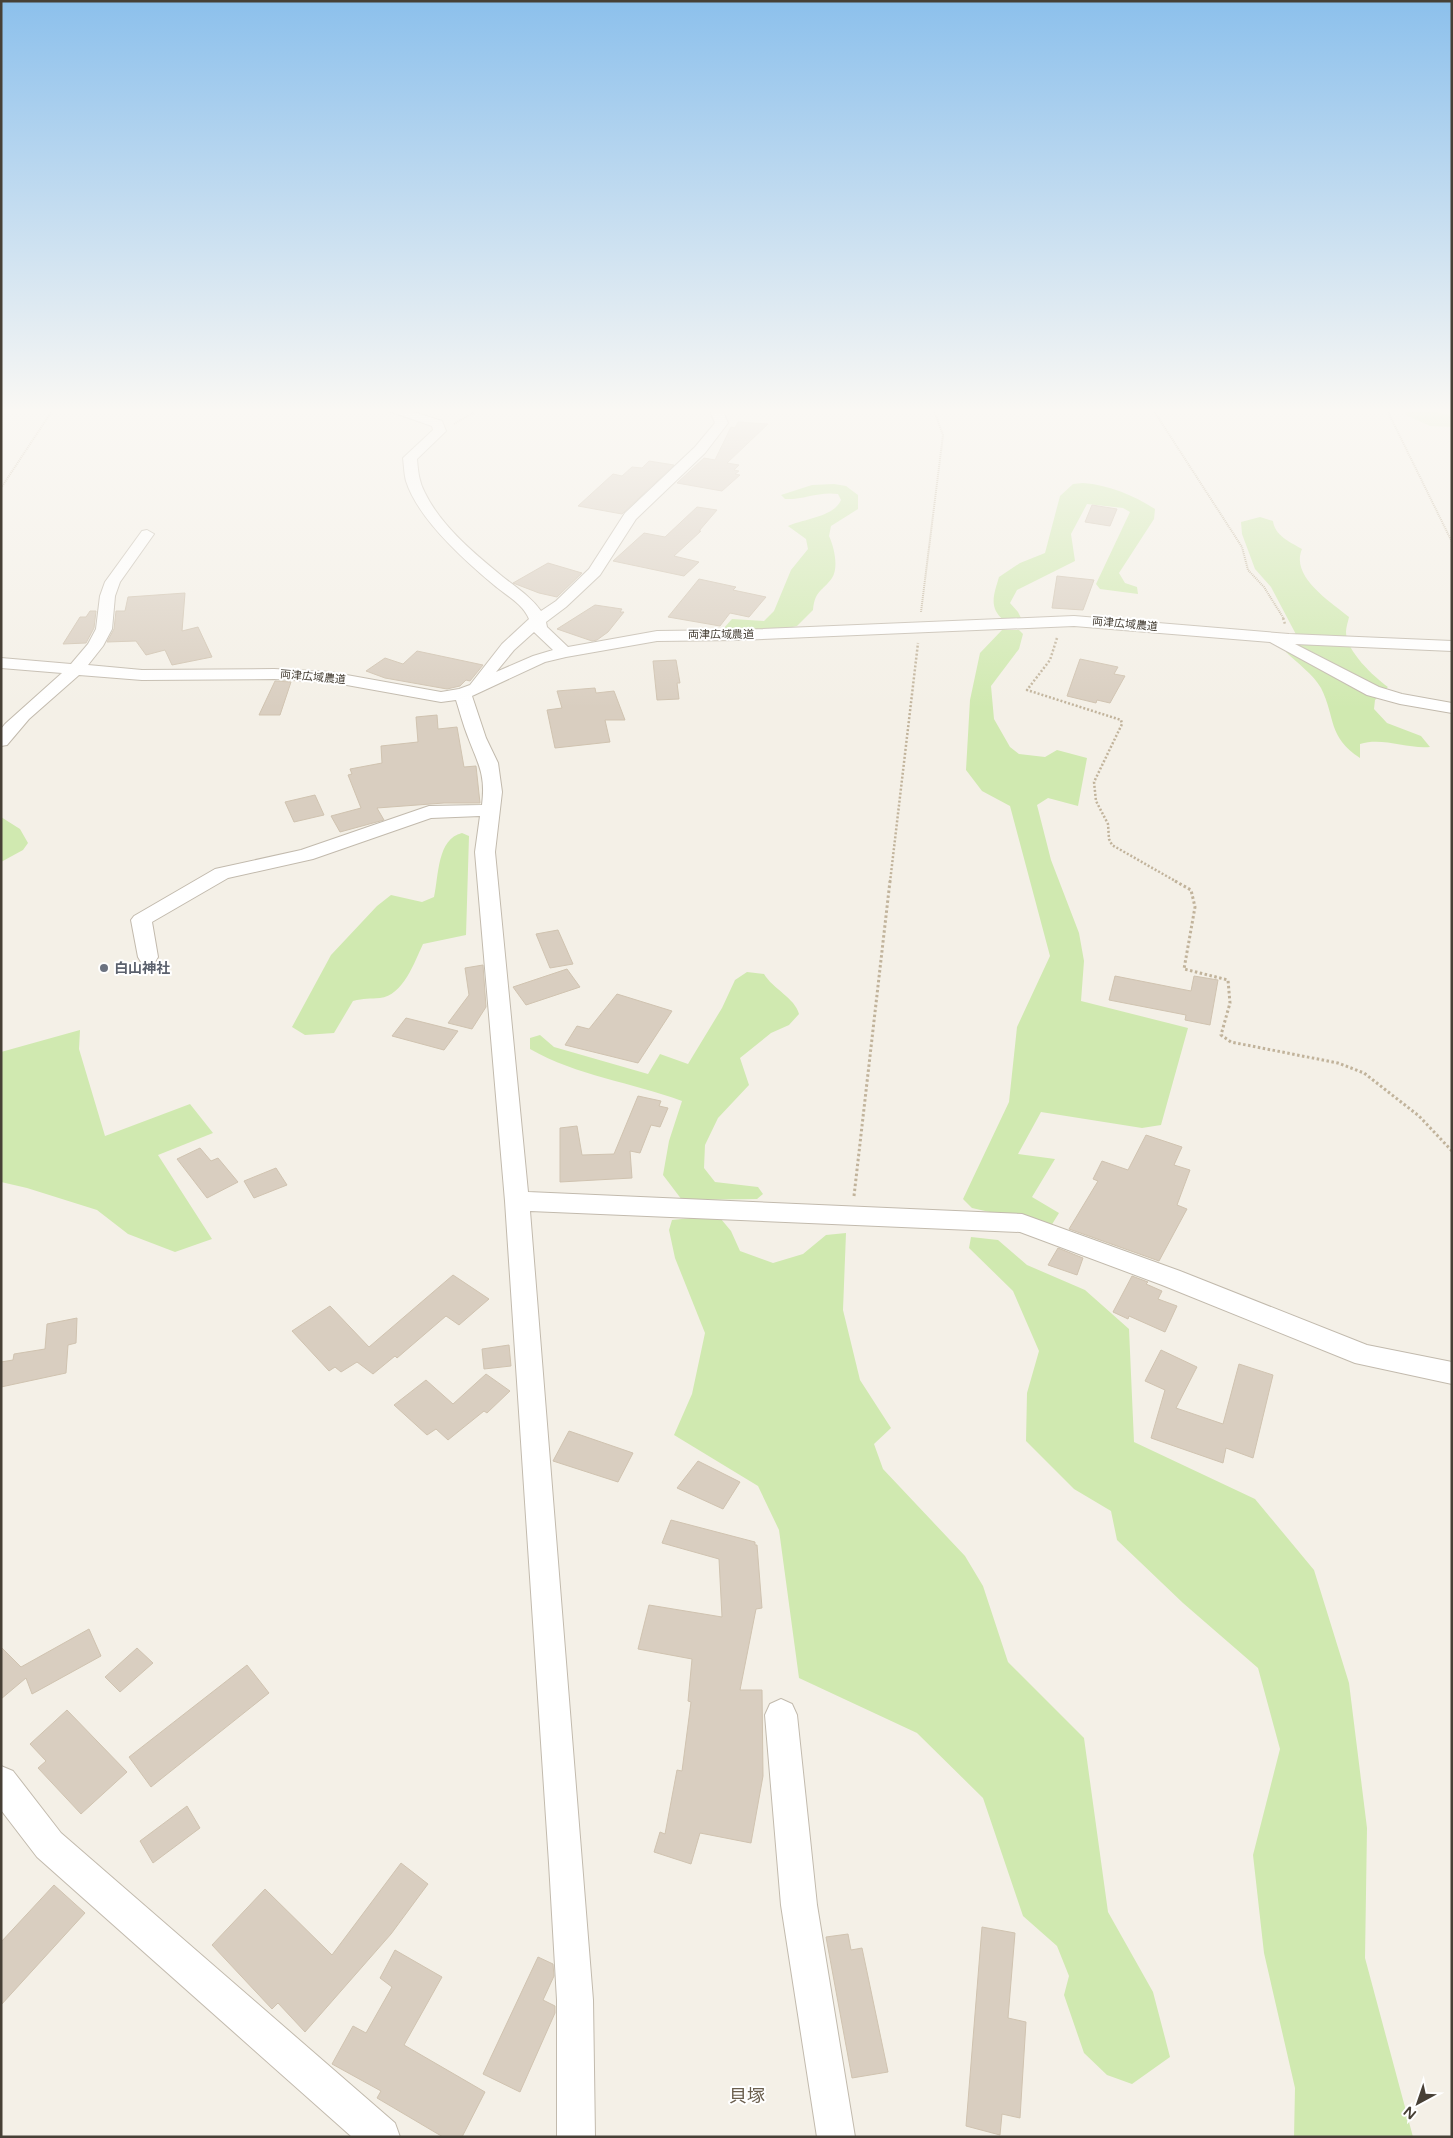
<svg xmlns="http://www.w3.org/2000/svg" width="1453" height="2138" viewBox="0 0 1453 2138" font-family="'Varela Round','Noto Sans JP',sans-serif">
<rect width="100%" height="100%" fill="#f4f0e7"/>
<path fill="#d0e9b0" d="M1429,411l23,4v12l-22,-1 -24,-11 -1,-3z
M1083,483c26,2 50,12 72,26l-1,10 -35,54 6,10 12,4 1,7 -38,-5 -4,-5 34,-72 -7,-4 -36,-4 -16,30 4,27 -58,29 -7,13 8,9 3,6 -17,2c-16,-12 -10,-26 -5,-43l21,-14 25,-10 15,-57 13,-12z
M834,484l12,2 12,9v14l-27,17 -2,10c5,11 10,31 3,42 -10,14 -17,12 -19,32l-16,16 -18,4 -49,1 -7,-2 9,-10 32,2 10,-10 17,-41 17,-21 -2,-10 -18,-13c15,-7 46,-9 53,-26l-3,-6c-19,-3 -35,6 -53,5l-4,-4 31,-10z
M1260,517l13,4c2,15 17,21 29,28 -12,28 29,53 47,68 -1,5 -3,10 -3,15 0,19 28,45 42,55l-13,13 -1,9 13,14 34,13 9,11c-24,2 -47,-10 -70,-3v14c-33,-22 -24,-40 -39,-70 -7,-13 -25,-26 -35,-36v-11l14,1 -29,-55 -16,-18 -13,-35 -1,-12z
M1002,630h17l4,4 -4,15 -28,37 3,33 16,28 9,7 26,3 12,-7 30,8 -9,48 -30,-8 -11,7 14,55 28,73 5,28 -3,40 107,27 -27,97 -19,3 -101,-16 -23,42 37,5 -23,38 27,16 -8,13 -79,-18 -9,-9 46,-97 8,-75 33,-71 -40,-150 -28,-15 -16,-21 4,-70 10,-47z
M1,817l19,12 8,14 -5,7 -22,12z
M462,833l7,3 -3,99 -43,9c-8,17 -20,52 -43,54 -10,1 -16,0 -27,3l-19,32 -29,2 -13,-8 39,-72 46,-49 14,-11 31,7 12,-5c5,-22 3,-58 28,-64z
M747,972l17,2c9,15 31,24 35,40l-10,11 -18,8 -31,25 9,27 -31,33 -13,27 -1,23 11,14 43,5 5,7 -6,5 -75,1 -19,-25 6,-34 13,-40c-51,-19 -105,-25 -152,-52v-11l10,-3 14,12 94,27 12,-20 28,10 34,-56 13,-28z
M80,1030l-1,19 26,87 85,-32 23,29 -55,22 54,84 -37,13 -47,-18 -31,-24 -70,-22 -26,-6v-130z
M691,1218l30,1 10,12 9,20 33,12 30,-9 23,-19 20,-2 -3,77 17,70 31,48 -17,16 9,25 82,87 18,30 25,76 76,76 24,174 45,80 17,65 -38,27 -25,-9 -23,-22 -20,-58 5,-19 -12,-30 -34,-30 -40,-118 -66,-65 -118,-55 -20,-148 -21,-44 -84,-51 18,-41 13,-61 -30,-75 -6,-28 3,-10z
M971,1237l27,3 29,25 58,25 44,39 5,113 121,57 59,71 35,113 18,145 -2,130 48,179h-119l1,-49 -31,-135 -11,-98 27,-106 -22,-81 -75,-65 -66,-63 -6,-29 -37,-22 -48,-48 1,-48 12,-42 -26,-60 -44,-43z"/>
<path fill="#d9cec0" stroke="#d0c3b0" d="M738,422l30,2 -41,39 12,2 -5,5 5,1 -4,3 5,1 -18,16 -45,-8 27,-25 11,2 16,-33 4,1z
M649,461l25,4 -52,49 -44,-8 35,-32 9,2 10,-9 10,1z
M1092,505l25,4 -7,17 -25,-4z
M697,507l20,3 -18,21h2l-27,25 25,6 -15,14 -71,-15 31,-28 21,4z
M548,563l34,10 -25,24 -18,-4 -26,-10z
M1057,576l37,4 -11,30 -31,-2z
M699,579l37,8 -3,3 33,7 -17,20 -19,-4 -10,13 -52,-9z
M185,593l-3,38 16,-4 14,30 -40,8 -7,-15 -19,5 -10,-14 -29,1 7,-13 2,-18h9l3,-14z
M595,605l27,4 -2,3h4l-16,20 -11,8 -5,1 -35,-12z
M90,611h6l-2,17 -8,15 -23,1 17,-27h6z
M417,651l66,14 -13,16 -4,-1 -6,6 -13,3 -62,-11 -19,-7 19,-13 18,6z
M1080,659l38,8 -4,7 11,2 -15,27 -13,-3 -1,3 -29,-7z
M676,660l4,23h-3l2,16 -22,1 -4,-39z
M275,681l16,1 -11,33h-21z
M595,688l1,5 18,-2 11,29h-20l5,22 -55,6 -8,-38 15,-2 -5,-17z
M437,715l1,14 19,-2 7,40 12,-1 4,37h-36l-67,5 7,12 -44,12 -9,-16 30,-8 -13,-33 4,-1 -2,-5 32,-6 -1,-17 37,-4 -2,-25z
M315,795l9,20 -30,7 -9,-20z
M558,930l15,34 -23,4 -14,-34z
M483,965l3,42 -14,22 -24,-6 21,-28 -4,-27z
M567,969l13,18 -54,18 -13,-18z
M1115,976l76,15 3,-15 24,4 -8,45 -25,-5 1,-5 -77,-15z
M617,994l55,17 -34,52 -73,-18 12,-19 12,3z
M406,1018l52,13 -14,19 -52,-14z
M638,1096l23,5 -2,5 9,2 -8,19 -9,-2 -11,28 -10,-2 2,27 -72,4v-54l17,-2 5,29 32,-1z
M1146,1135l36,12 -8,18 16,5 -13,35 10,4 -28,52 -90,-32 29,-48 -5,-2 9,-18 26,9z
M200,1148l11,13 7,-3 20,24 -31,16 -30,-39z
M276,1168l11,17 -33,13 -10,-17z
M1058,1248l25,10 -6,17 -29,-10z
M453,1275l36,24 -30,26 -13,-9 -49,42 -2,-2 -22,18 -16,-12 -16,10 -6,-5 -6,4 -37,-40 38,-25 39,41z
M1132,1276l16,6 -2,2 16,7 -4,8 19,7 -12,26 -36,-16 -1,3 -15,-7z
M77,1318l-1,25 -8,2 -2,28 -65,14v-25l12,-2 1,-6 31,-5 2,-25z
M509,1345l2,21 -27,3 -2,-20z
M1161,1350l36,17 -21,41 47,16 16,-60 34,11 -20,83 -27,-10 -3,15 -72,-25 14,-48 -20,-9z
M486,1374l24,17 -23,22 -3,-2 -36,29 -12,-11 -9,6 -33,-30 32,-25 27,24z
M569,1431l64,22 -15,29 -65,-21z
M698,1461l42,21 -17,27 -46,-21z
M671,1520l84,22v3h2l5,63 -6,1 -16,81h22l1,86 -12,67 -51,-10 -9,31 -37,-12 6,-20 5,2 12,-64 5,1 9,-69 -3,-1 4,-42 -54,-10 11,-44 73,12 -3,-58 -57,-16z
M89,1629l12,27 -69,38 -6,-16 -25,21v-52l20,20z
M137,1648l16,15 -33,29 -15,-15z
M247,1665l22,28 -118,94 -22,-30z
M67,1710l60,62 -46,42 -43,-46 8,-7 -16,-17z
M187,1806l13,22 -47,35 -13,-22z
M401,1863l27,21 -37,50 -86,98 -27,-29 -6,6 -60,-64 53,-56 67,66z
M54,1885l31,28 -84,92v-63z
M982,1927l33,6 -7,85 18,4 -6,96 -18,-4 -2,21 -34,-9z
M848,1934l3,16 11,-2 26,124 -36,6 -26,-141z
M395,1950l47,27 -38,68 81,47 -23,45h-19l-66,-39 4,-7 -49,-27 21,-38 13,7 26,-46 -12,-9z
M538,1957l15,7 1,12 -11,24 12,6v7l-35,79 -37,-18z"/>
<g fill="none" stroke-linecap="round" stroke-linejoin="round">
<g stroke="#c2baad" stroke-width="2">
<path id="street" d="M380,408h20l42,13 4,10 -29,28c1,12 2,23 8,34 16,33 50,61 78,84 14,11 28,20 38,34l15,-10 33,-32 36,-56 70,-66 20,-24 -6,-15h12l7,15 -23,30 -69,66 -36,56 -34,32 -20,15 1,5 21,20 89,-16 81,-1 336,-14 215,18 163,7v10l-157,-7 84,43 23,7 50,9v10l-52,-9 -33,-9 -97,-53 -196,-16 -336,14 -81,1 -91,16 -21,5 -73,34 14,42 12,25 4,29 -7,60 33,340 494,22 158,57 187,74 85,17v22l-97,-21 -193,-78 -142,-53 -490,-21 63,789 2,137h-38v-137l-8,-137 -44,-662 -30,-349 5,-36 -49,2 -118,41 -85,19 -76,44 6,35 -3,5 -7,2 -7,-2 -3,-5 -7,-37 3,-4 81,-47 86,-19 128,-44 53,-1c4,-31 -4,-41 -14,-68 -5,-12 -8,-25 -12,-37l-15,2 -111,-20 -56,-3 -132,1 -63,-5 -50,44 -22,26 -6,1v-17l4,-5 57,-51 -61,-5v-10l70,6 17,-20 8,-15 4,-33 5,-14 37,-51 5,-1 7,4 -34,48 -5,14 -3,33 -9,17 -15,19 54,5 132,-1 56,3 111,20 18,-3 11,-4 32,-41 27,-25c-6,-15 -22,-23 -35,-34 -30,-25 -76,-66 -88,-104 -2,-7 -2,-16 -3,-23l30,-28 -1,-4zM534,632l19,18 -20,6 -37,16 18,-22z
M781,1699l11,5 5,11 20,190 38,232h-38l-36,-232 -16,-190 5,-11z
M1,1766l12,5 48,62 334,290 5,14h-48l-315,-280 -36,-47z"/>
</g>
<path stroke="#c1b39b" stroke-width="2" stroke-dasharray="1 1" stroke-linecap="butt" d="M1152,408l90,139 6,23 16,17 20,32
M1386,408l66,134
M1,412l51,-1
M454,424l27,-16
M1,488l53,-80
M921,612l22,-177 -10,-27"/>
<path stroke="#c1b39b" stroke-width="2.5" stroke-dasharray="2 2" stroke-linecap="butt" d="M1283,618l2,6
M1057,638l-7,22 -23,30 94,30 1,4 -28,58 2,19 12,23 1,15 3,6 65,37
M890,882l28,-239"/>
<path stroke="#c1b39b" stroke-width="3" stroke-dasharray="2.5 2.5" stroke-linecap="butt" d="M1175,881l16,9 4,17 -11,62 44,11 2,23 -9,32 10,7 107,21 26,10 55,43 33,35
M854,1196l36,-315"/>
<use href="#street" fill="#fff" fill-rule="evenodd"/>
</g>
<linearGradient id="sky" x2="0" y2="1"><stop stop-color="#8cc0ec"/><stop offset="0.58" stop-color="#faf8f4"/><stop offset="1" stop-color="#faf8f4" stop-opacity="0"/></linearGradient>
<rect width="1453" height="708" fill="url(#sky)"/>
<circle fill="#6b7280" stroke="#fff" stroke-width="2" cx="104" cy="968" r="5"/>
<g text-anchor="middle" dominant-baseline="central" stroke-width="4" stroke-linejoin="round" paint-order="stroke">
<g font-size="11" fill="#474036" stroke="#fff">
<text transform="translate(1125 624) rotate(5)">両津広域農道</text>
<text x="721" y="634">両津広域農道</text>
<text transform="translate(313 677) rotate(5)">両津広域農道</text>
</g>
<g font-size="14" font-weight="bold" fill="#5b616d" stroke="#fff" text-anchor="start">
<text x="114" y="968">白山神社</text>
</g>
<g font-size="18" fill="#6a5e4d" stroke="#fff">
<text x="747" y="2096">貝塚</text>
</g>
</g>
<rect width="1453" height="2138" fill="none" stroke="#474036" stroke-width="5"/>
<g transform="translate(1418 2103) rotate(220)" stroke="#ffffff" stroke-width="4" paint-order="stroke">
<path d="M0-4L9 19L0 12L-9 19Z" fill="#474036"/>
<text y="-8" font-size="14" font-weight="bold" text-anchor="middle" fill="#474036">N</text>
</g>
</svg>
